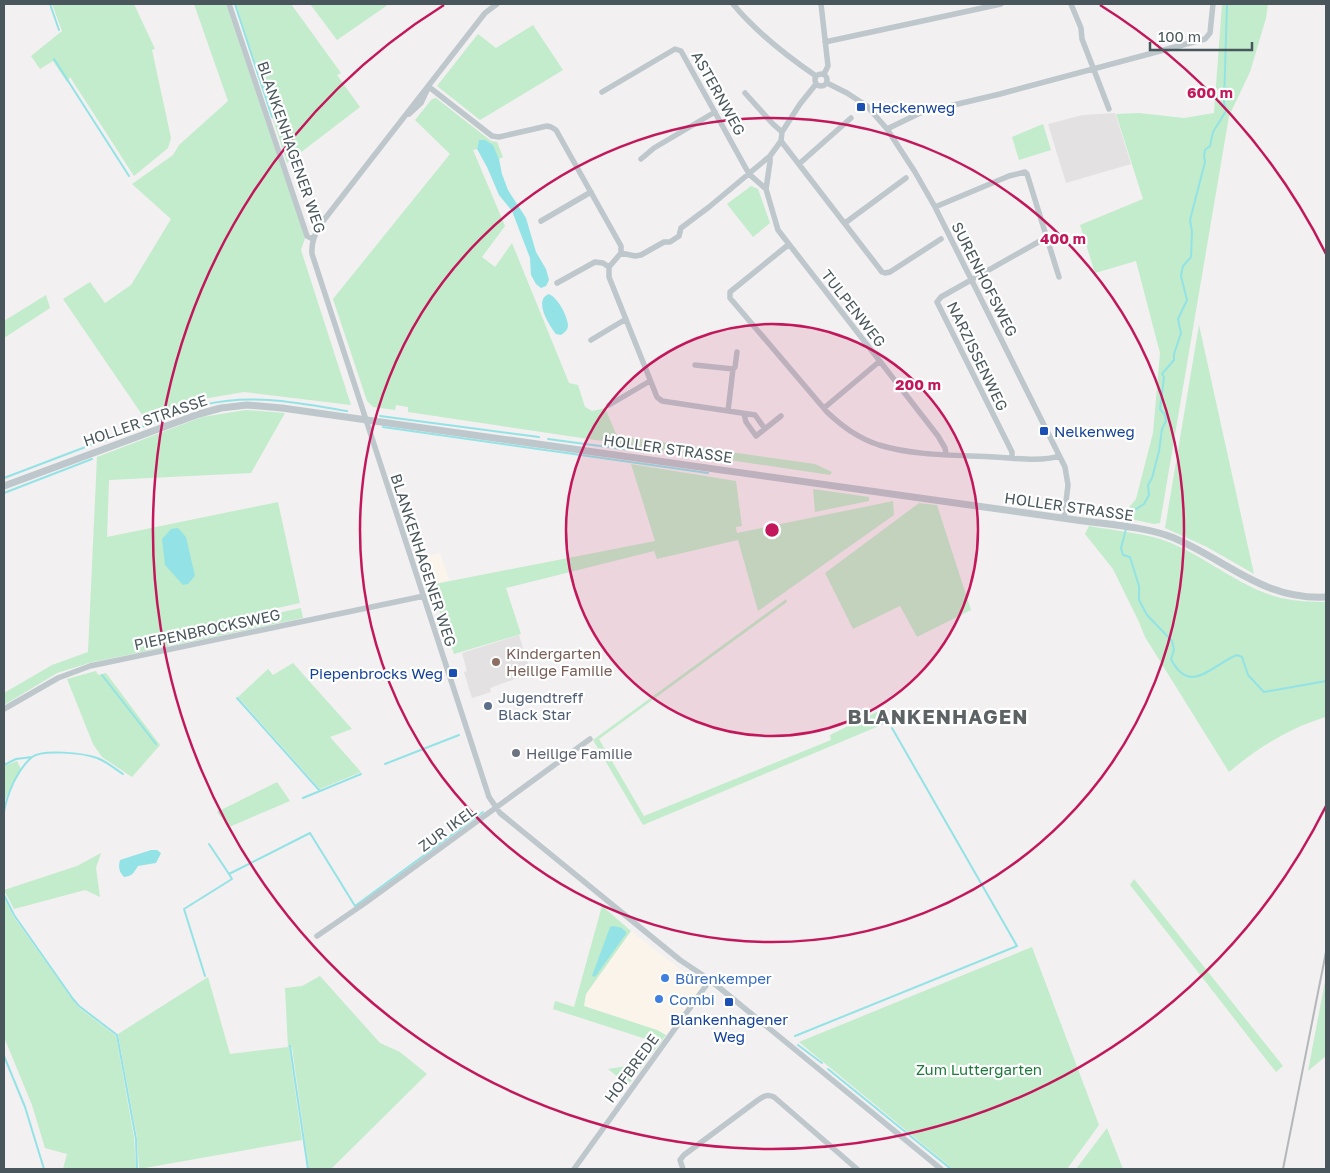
<svg xmlns="http://www.w3.org/2000/svg" width="1330" height="1173" viewBox="0 0 1330 1173" font-family="'Golos Text',sans-serif">
<rect width="100%" height="100%" fill="#f2f0f0"/>
<path fill="#fbf4eb" d="M440,553l9,27 -24,6 -9,-27z
M631,931l69,54v4l-34,46 -9,-5 -74,-24 3,-12z"/>
<path fill="#e3e1e2" d="M1115,113l16,51 -65,19 -18,-59 35,-9z
M519,635l12,38 -41,15 1,4 -19,6 -8,-26 3,-1 -5,-18z"/>
<path fill="#c2eccb" d="M52,4h82l21,45 -3,1 19,88 -3,10 -34,28 -64,-99 -3,5 -14,-21 -13,8 -9,-13 31,-25z
M194,4h32l79,234 -4,12 50,155 -107,-13 -47,8 -52,19 -82,-120 27,-17 15,21 26,-18 40,-66 -39,-35 41,-29 6,-10 49,-44z
M236,4h55l50,69 -4,2 23,32 -73,56z
M310,4h79l-52,36z
M1222,4h46l-2,14 -16,54 -21,44 -69,407 -6,1 -33,-7 15,-18 17,-66 7,-80 -24,-92 -41,12 -15,-48 63,-26 -27,-85 23,-1 45,5 30,-5z
M533,25l30,45 -83,50 -43,-34 41,-52 18,14z
M436,98l55,43 6,1 6,15 -4,2 -6,-13 -14,-5 -2,8 -4,1 32,76 -23,31 13,10 17,-24 57,140 9,2 7,22 7,4 13,-3 12,28 198,28 17,8 -2,3 -422,-63v-5l-12,-2 -1,5 -22,-3 -6,-6 -34,-102 117,-145 -35,-34 17,-21z
M1043,124l8,26 -32,10 -7,-23z
M751,186l7,3 12,34 -17,14 -26,-33z
M46,295l4,13 -46,30v-17z
M1199,325l55,249 -47,-27 -42,-19z
M246,410l39,3 -34,60 -142,7 -2,57 171,-35 22,101 -41,9 1,5 41,-9 2,10 -214,45 -32,10 -53,32v-12l48,-28 36,-13 9,-195 105,-40z
M631,464l105,17 6,45 -6,1 1,6 156,-32 1,14 -136,96 -20,-71 -81,19 -3,-8 -148,37 15,46 -67,20 -21,-63 -6,1 -2,-6 230,-45z
M813,489l56,8v4l-54,11z
M919,503l18,2 34,105 -54,27 -17,-31 -47,23 -28,-56z
M1089,526c26,5 58,7 82,17 38,16 70,45 110,55 15,3 30,4 45,4v115c-35,10 -69,31 -97,55l-84,-135 -6,-15 -26,-53 -28,-35z
M786,599l1,3 -188,137 45,77 187,-76 -1,-5 55,-27 1,15 -243,102 -50,-85z
M293,663l59,66 -22,8 31,35 -41,17 -82,-92 30,-28 5,6z
M96,671l2,4 8,-2 54,72 -28,32 -30,-20 -9,-13 -26,-65z
M17,761l4,8 -15,28 -2,10v-41z
M277,782l13,19 -61,26 -12,-15z
M101,853l-5,15 4,29 -15,-7 -71,19 -10,-19 73,-24z
M1134,879l149,187 -7,6 -146,-187z
M4,897l9,19 59,83 6,8 38,29 18,102 2,31h-73l4,-15 -22,-6 -13,-43 -28,-68z
M602,906l29,25 -45,63 -2,12 73,24 9,5 -38,50 -20,-16 19,-3 22,-26 -96,-31 2,-8 19,6z
M1032,947l67,178 -32,44h-114l-154,-127z
M320,976l60,67 20,9 27,22 -96,95h-22l-17,-122h-3l13,93 -163,29 -2,-32 -19,-103 90,-57 22,77 58,-7 -3,-59 17,-2z
M1326,976v80l-18,15z
M1107,1128l16,41h-47z"/>
<path fill="#93e3e6" d="M479,140h6l8,5 6,14 3,15 6,16 18,28 10,34 10,17 3,11 -3,6 -5,2 -5,-4 -5,-9 -1,-17 -18,-47 -13,-16 -12,-28 -10,-18z
M549,294c9,4 18,21 19,31 0,5 -3,7 -7,10l-5,-1c-7,-9 -23,-34 -7,-40z
M178,528l8,9 9,39 -7,8 -5,1 -18,-20 -3,-26 9,-10z
M151,850h6l4,3 -5,10 -18,3c-4,6 -5,10 -14,11 -5,-5 -6,-10 -4,-17z
M614,926l8,2 4,4v2l-31,43 -3,-1 18,-49z"/>
<g fill="none" stroke-linecap="round" stroke-linejoin="round">
<path stroke="#93e3e6" stroke-width="2" d="M50,4l9,26
M235,4l37,113
M54,59l75,117
M203,405c48,-12 96,-2 144,6
M380,416l159,21
M383,427l325,46
M548,439l104,14
M104,441l86,-32
M4,478l92,-35
M4,493l88,-34
M1127,524l2,-6 7,-9 8,-5 5,-9 -1,-10 4,-7 7,-27 3,-22 4,-8 -1,-6 -5,-6 4,-32 -2,-3 12,-14v-6l7,-21 -3,-14 9,-19 -6,-24 2,-10 8,-9 1,-25 -2,-12 15,-58 -1,-6 1,-6 5,-4 3,-14 13,-21 -2,-8 3,-99
M1126,529l-5,19 2,7 7,2 9,29v14l8,15 25,26 2,9 -3,9c19,38 42,5 66,-4l5,2 6,18 16,17 62,-11
M102,675l54,69
M237,698l83,93
M385,764l74,-29
M4,765l12,-6 16,-2
M303,798l58,-24
M4,812c3,-18 13,-42 28,-55 10,-8 52,-4 65,1 9,3 18,11 26,16
M209,844l20,30 81,-41 45,73 128,-94
M4,895l10,20 59,84 6,7 38,29 19,104 1,30
M205,976l-21,-67 48,-30 -3,-5
M795,1036l222,-90 -125,-218
M798,1045l24,18
M290,1046l18,123
M4,1056l21,51 19,62
M828,1069l123,100"/>
<path stroke="#bdc7cc" stroke-width="5.5" d="M229,4l78,232 6,3
M497,4l-12,9 -165,212c-6,10 -9,18 -8,29l177,543 11,16 180,147 30,20 231,189
M733,4c23,28 54,52 83,72
M821,4l7,62 -4,8
M1071,4l10,24 1,11 27,70
M825,42l176,-38
M815 80a6 6 0 1 1 12 0a6 6 0 1 1-12 0Z
M827,83l20,10 20,13 20,23 28,43 20,35 130,260 3,18 -4,33
M429,87l63,49 7,1 48,-11 4,1 5,3 65,116v7
M602,92l73,-43 6,2 68,123 17,15 12,41 160,206 7,12 1,6
M745,93l28,31 9,8
M409,114l12,-11 6,-13
M887,129l33,-16 80,-19 205,-55 5,-6 3,-29
M781,141l101,131 3,1 5,-1 51,-33
M641,159l13,-11 61,-36
M799,164l52,-46
M766,189l4,-27v-6
M935,207l74,-31 16,-4 2,2 32,103
M541,221l50,-29
M845,223l61,-45
M788,245l-58,47v6l97,114c16,15 31,26 52,33 36,11 77,10 115,12 18,1 49,5 65,-1
M557,283l38,-21 8,1 6,4
M591,340l35,-21
M695,365l38,4
M609,405l41,-24
M824,408l56,-47
M728,411l5,-42 2,-2 2,-15
M744,414l2,8 10,14 25,-20
M765,429l-10,-14 -93,-14 -5,-4 -48,-120v-10l12,-14 14,3 6,-1 23,-13h6l9,-6 2,-8 28,-21 61,-51 11,-15 1,-9 18,-28 16,-20
M1012,458v-6l-75,-150 4,-5 99,-56 7,-2
M4,709l54,-31 32,-12 334,-70
M317,936l48,-33 225,-164
M574,1169l136,-189
M683,1169l-3,-9 4,-5 74,-55c6,-4 9,-6 16,-3l83,72"/>
<path stroke="#bdc7cc" stroke-width="7" d="M4,486l195,-72 22,-6 26,-3 35,3 794,112c29,4 72,7 98,18 54,23 89,62 152,59"/>
<path stroke="#b3b7ba" stroke-width="2" d="M1283,1169l43,-217"/>
</g>
<circle cx="772" cy="530" r="206" fill="#c2185b" fill-opacity=".12"/>
<g fill="none" stroke="#c2185b" stroke-width="2.5">
<circle cx="772" cy="530" r="206"/>
<circle cx="772" cy="530" r="412"/>
<path d="M1326 806A619 619 0 1 1 444 5M1100 5A619 619 0 0 1 1326 254"/>
</g>
<g fill="#1a4fb4" stroke="#fff" stroke-width="2">
<rect x="856" y="102" width="10" height="10" rx="2.5"/>
<rect x="1039" y="426" width="10" height="10" rx="2.5"/>
<rect x="448" y="668" width="10" height="10" rx="2.5"/>
<rect x="724" y="997" width="10" height="10" rx="2.5"/>
</g>
<circle fill="#8d6e63" stroke="#fff" stroke-width="2" cx="496" cy="662" r="5"/>
<circle fill="#5c6f8a" stroke="#fff" stroke-width="2" cx="488" cy="706" r="5"/>
<circle fill="#6b7280" stroke="#fff" stroke-width="2" cx="516" cy="753" r="5"/>
<g fill="#3f7fe0" stroke="#fff" stroke-width="2">
<circle cx="665" cy="978" r="5"/>
<circle cx="659" cy="999" r="5"/>
</g>
<g text-anchor="middle" dominant-baseline="central" stroke-width="4.5" stroke-linejoin="round" paint-order="stroke">
<g font-size="15" fill="#49575c" stroke="#fff">
<text transform="translate(719 93) rotate(61)">ASTERNWEG</text>
<text transform="translate(292 147) rotate(71)">BLANKENHAGENER WEG</text>
<text transform="translate(985 279) rotate(63)">SURENHOFSWEG</text>
<text transform="translate(854 308) rotate(52)">TULPENWEG</text>
<text transform="translate(978 356) rotate(64)">NARZISSENWEG</text>
<text transform="translate(145 420) rotate(-19)">HOLLER STRASSE</text>
<text transform="translate(668 448) rotate(8)">HOLLER STRASSE</text>
<text transform="translate(1069 506) rotate(8)">HOLLER STRASSE</text>
<text transform="translate(424 560) rotate(72)">BLANKENHAGENER WEG</text>
<text transform="translate(207 629) rotate(-12)">PIEPENBROCKSWEG</text>
<text transform="translate(447 828) rotate(-36)">ZUR IKEL</text>
<text transform="translate(631 1068) rotate(-54)">HOFBREDE</text>
</g>
<g font-size="15" fill="#164399" stroke="#fff" text-anchor="start">
<text x="871" y="107">Heckenweg</text>
<text x="1054" y="431">Nelkenweg</text>
<text x="443" y="673" text-anchor="end">Piepenbrocks Weg</text>
<text x="729" y="1019" text-anchor="middle">Blankenhagener<tspan x="729" dy="17">Weg</tspan></text>
</g>
<g font-size="15" fill="#785e54" stroke="#fff" text-anchor="start">
<text x="506" y="653">Kindergarten<tspan x="506" dy="17">Heilige Familie</tspan></text>
</g>
<g font-size="15" fill="#4e5e75" stroke="#fff" text-anchor="start">
<text x="498" y="697">Jugendtreff<tspan x="498" dy="17">Black Star</tspan></text>
</g>
<g font-size="15" fill="#5b616d" stroke="#fff" text-anchor="start">
<text x="526" y="753">Heilige Familie</text>
</g>
<g font-size="15" fill="#366cbe" stroke="#fff" text-anchor="start">
<text x="675" y="978">Bürenkemper</text>
<text x="669" y="999">Combi</text>
</g>
<g font-size="15" fill="#1e793c" stroke="#fff">
<text x="979" y="1069">Zum Luttergarten</text>
</g>
<g font-size="20" font-weight="bold" letter-spacing="1" fill="#5d6264" stroke="#fff">
<text x="938" y="716">BLANKENHAGEN</text>
</g>
</g>
<circle cx="772" cy="530" r="8" fill="#c2185b" stroke="#fff" stroke-width="2.5"/>
<g font-size="15" text-anchor="middle" font-weight="bold" fill="#c2185b" stroke="#fff" stroke-width="4.5" stroke-linejoin="round" paint-order="stroke">
<text x="1210" y="98">600 m</text>
<text x="1063" y="244">400 m</text>
<text x="918" y="390">200 m</text>
</g>
<rect width="1330" height="1173" fill="none" stroke="#49575c" stroke-width="10"/>
<path d="M1150 42v8h102v-8" fill="none" stroke="#49575c" stroke-width="2.5"/>
<text x="1158" y="42" font-size="15" fill="#49575c" stroke="#ffffff" stroke-width="4" paint-order="stroke">100 m</text>
</svg>
